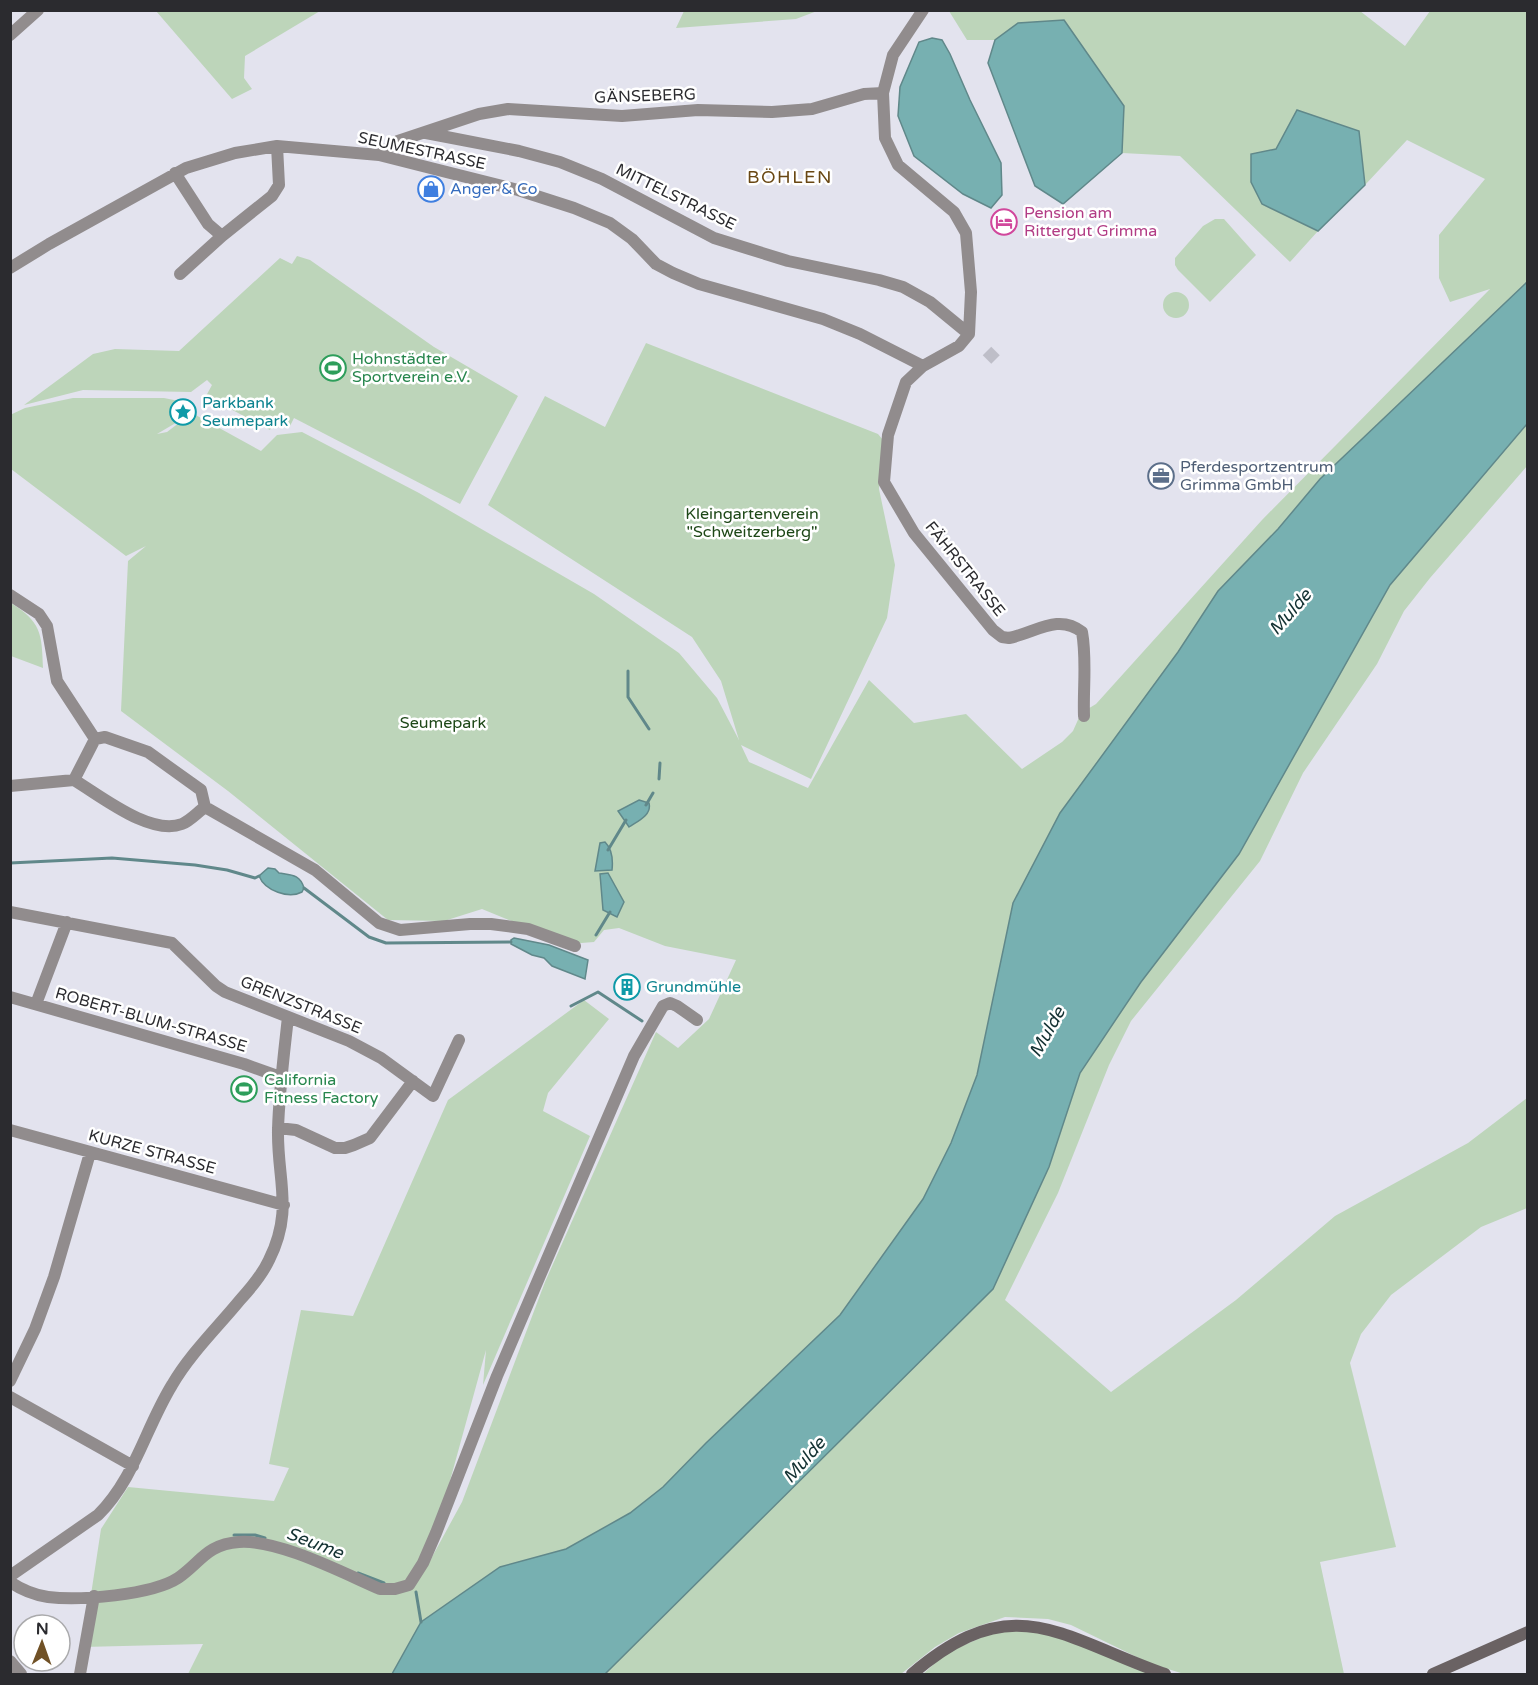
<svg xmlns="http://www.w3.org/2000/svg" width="1538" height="1685" viewBox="0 0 1538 1685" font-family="'Varela Round',sans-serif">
<rect width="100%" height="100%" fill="#e3e3ee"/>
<path fill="#bdd5ba" d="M156,11h164l-75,45 -1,22 8,11 -20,10z
M684,11v-1l133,1 -21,8 -120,9z
M949,11h411l45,35 25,-35h97v271l-207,197 -42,50 -265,374 -36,172 -26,68 -28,56 -83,116 -134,128 -43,44 -33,26 -64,36 -66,18 -79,55 -29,52h-204l15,-30 -120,3 18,-118 27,-42 146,14 15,-33 -20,-4 32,-154 52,6 95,-216 136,-100 25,19 -61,74 -5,18 47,25 -107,249 3,-35 -60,218 36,-66 83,-220 111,-250 22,16 31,-29 27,-59 -71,-14 -46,-18 -15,2 -10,12 -26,2 -86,-35 -38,12 -56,-1 -160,-129 -107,-80 7,-150 18,-15 -20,10 -115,-87 -1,-54 15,-7 48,-10h91l25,5 -10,18 -22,13 10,-2 25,-19 69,38 16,-16 25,-3 117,61 175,101 85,59 38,45 22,42 -18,-59 -29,-44 -204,-132 57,-109 60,31 41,-84 232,91 5,6 -4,49 16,76 -8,53 -76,161 -70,-34 8,17 59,26 61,-108 45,43 52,-9 56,55 40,-27 11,-11 8,-18 15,-9 166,-184 228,-231 -40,13 -11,-24v-43l46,-56 -78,-39 -42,45 -6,-54 -62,-20 -21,38 -24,5 10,49 56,28 -28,31 -110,-106 -58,-3 2,-47 -106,-83 -23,17h-28z
M1215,219h9l32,36 -46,47 -32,-32 -3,-5v-7l28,-32z
M297,256l13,4 124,87 84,49 -58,108 -166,-86 -5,10 -15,-7 -4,9 -64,-34 6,-11 -5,-5 -16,12 -108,-2 -59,15 69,-51 22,-5 64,2 101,-93 12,6z
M1163 305a13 13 0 1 1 26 0a13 13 0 1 1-26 0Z
M1527,424v42l-97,112 -26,33 -27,53 -74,109 -43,88 -129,160 -22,44 -51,128 -53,107 106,92 125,-92 99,-84 133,-73 59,-45v110l-46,19 -90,68 -30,39 -11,29 46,184 -76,15 24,112h-160l-35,-11 -78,-38 -23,-6 -43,-2 -46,16 -24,14 -34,27h-296l388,-385 56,-122 31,-94 61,-91 98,-128 151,-269z
M11,603c30,19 31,30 32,65l-32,-12z
M1042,1629l108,45h-227l23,-21 48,-21z"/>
<path fill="#77b0b1" stroke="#60888a" stroke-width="1.5" d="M1064,20l60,86 -2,47 -59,51 -28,-18 -47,-123 7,-23 23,-17z
M932,38l10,2 8,14 20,46 31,63 1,32 -11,13 -28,-14 -49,-38 -16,-40 2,-29 19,-45z
M1297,110l62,21 6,54 -47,46 -56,-27 -11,-22v-28l25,-5z
M1527,282v142l-137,161 -151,269 -98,128 -61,91 -31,94 -56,122 -388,385h-213l29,-52 79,-55 66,-18 64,-36 33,-26 43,-44 134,-128 83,-116 28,-56 26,-68 36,-172 47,-90 118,-161 40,-61 60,-62 42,-50z
M639,800l10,3c3,12 -11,18 -20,24l-11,-16z
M605,842c7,7 8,19 7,28l-17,1 5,-28z
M268,868l7,1 4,4c12,2 21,1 25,15l-2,4c-13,7 -37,-1 -43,-16z
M608,873l16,29 -7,15 -14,-7 -3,-36z
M514,938l35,7 39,15 -3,19 -33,-13 -8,-8 -12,-3 -21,-11v-4z"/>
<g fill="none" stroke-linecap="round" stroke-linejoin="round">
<path stroke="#60888a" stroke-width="3" d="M628,671v26l21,32
M659,779l1,-16
M646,805l7,-12
M608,850l18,-30
M10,863l102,-5 83,7 32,5 28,8 4,-2
M304,888l65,49 17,6 125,-1
M596,935l14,-23
M571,1006l27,-14 44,29
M234,1535h21l10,3
M358,1573l26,10
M416,1592l5,30"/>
<path stroke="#bebec8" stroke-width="12" stroke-dasharray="12 6" stroke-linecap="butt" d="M987,351l9,9"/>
<path stroke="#918c8d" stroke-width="12" d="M923,10l-30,45 -10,38 2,45 13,27 56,47 12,21 5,59 -2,42 -10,12 -36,20 -17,16 -18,53 -4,47 30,51 79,97 9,7 7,1c26,-5 49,-25 73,-6 5,27 1,56 2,84
M10,35l28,-25
M426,133l93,18 41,11 42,17 112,59 74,23 91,19 24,7 27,15 39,32
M379,155l19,-14 81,-27 29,-5 114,7 76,-6 74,2 40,-3 52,-15 19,-1
M175,173l33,51 14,12 50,-40 7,-11 -2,-39
M10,268l39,-24 137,-76 49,-15 42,-7 102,9 139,35 56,18 36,15 22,16 24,25 17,9 26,11 124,35 37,15 63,32
M180,274l42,-38
M10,595l29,19 8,12 10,55 38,58
M74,780c27,16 76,56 108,44 8,-3 16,-12 23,-17
M10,786l64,-6 21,-41 10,-2 43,15 53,38 4,17 110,63 64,53 21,7 70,-6h21l37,5 47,17
M10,912l162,31 44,43 9,6 124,49 32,17 52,38 26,-56
M10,997l234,67 39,14
M36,1004l31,-82
M278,1128l18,2 39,18h10l9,-3 16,-7 43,-57
M10,1130l274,75
M10,1381l25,-52 19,-52 36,-124
M10,1397l123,69
M10,1576l88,-61c37,-37 47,-86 74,-130 18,-31 45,-57 68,-85 11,-12 22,-25 29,-40 25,-50 8,-80 9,-130 1,-38 6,-76 10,-113
M10,1582c12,8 24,13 38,15 31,4 104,-2 130,-19 22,-15 29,-34 61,-36 39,-3 104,31 141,47h15l14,-4 14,-22 13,-30 61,-157 137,-320 29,-50 7,-3 7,3 20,14
M10,1661l11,13
M80,1674l14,-78"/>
<path stroke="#6a6263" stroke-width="12" d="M912,1674c102,-87 148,-37 253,0
M1433,1674l95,-42"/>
</g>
<defs>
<g id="shop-ring" transform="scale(1.35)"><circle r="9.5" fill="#fff" stroke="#3f7fe0" stroke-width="1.5"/><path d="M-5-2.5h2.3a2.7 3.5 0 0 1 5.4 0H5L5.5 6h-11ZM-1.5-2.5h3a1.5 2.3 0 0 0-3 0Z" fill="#3f7fe0"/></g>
<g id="hotel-ring" transform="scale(1.35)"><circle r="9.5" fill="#fff" stroke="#d1479c" stroke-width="1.5"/><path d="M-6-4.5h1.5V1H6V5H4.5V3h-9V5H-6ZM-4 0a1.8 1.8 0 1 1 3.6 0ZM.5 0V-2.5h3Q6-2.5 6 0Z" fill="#d1479c"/></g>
<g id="stadium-ring" transform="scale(1.35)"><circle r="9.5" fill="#fff" stroke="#2e9e5b" stroke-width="1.5"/><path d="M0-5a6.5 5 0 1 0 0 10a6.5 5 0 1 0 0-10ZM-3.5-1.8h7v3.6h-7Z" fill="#2e9e5b"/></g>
<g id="sight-ring" transform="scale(1.35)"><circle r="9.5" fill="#fff" stroke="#0f9aa8" stroke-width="1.5"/><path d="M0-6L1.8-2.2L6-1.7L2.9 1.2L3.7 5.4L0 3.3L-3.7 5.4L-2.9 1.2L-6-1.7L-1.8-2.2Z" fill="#0f9aa8"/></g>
<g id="office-ring" transform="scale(1.35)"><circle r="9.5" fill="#fff" stroke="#5c6f8a" stroke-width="1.5"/><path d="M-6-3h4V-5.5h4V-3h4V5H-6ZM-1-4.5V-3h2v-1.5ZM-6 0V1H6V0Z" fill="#5c6f8a"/></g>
<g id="building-ring" transform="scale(1.35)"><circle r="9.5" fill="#fff" stroke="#0f9aa8" stroke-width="1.5"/><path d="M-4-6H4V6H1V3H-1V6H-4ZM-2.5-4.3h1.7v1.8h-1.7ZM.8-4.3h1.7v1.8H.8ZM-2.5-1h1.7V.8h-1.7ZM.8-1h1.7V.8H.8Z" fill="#0f9aa8"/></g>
</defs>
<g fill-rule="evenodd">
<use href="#shop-ring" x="431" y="189"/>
<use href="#hotel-ring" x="1004" y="222"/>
<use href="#stadium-ring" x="333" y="368"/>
<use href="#sight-ring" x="183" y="412"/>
<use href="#office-ring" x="1161" y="476"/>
<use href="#building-ring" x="627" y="987"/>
<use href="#stadium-ring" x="244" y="1089"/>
</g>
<g text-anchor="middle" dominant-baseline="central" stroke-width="5" stroke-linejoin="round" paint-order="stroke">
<g font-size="16" fill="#2b2b2f" stroke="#fff">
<text transform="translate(645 96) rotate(-2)">GÄNSEBERG</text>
<text transform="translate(422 151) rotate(12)">SEUMESTRASSE</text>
<text transform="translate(676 197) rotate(26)">MITTELSTRASSE</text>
<text transform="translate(965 569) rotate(51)">FÄHRSTRASSE</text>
<text transform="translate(301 1005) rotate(22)">GRENZSTRASSE</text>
<text transform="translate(151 1020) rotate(16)">ROBERT-BLUM-STRASSE</text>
<text transform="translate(152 1152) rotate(15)">KURZE STRASSE</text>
</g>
<g font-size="16" fill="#366cbe" stroke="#fff" text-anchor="start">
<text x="450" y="189">Anger &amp; Co</text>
</g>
<g font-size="16" fill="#b23c85" stroke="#fff" text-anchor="start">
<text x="1024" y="213">Pension am<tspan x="1024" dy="18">Rittergut Grimma</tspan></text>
</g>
<g font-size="16" fill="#27864d" stroke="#fff" text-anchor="start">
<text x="352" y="359">Hohnstädter<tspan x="352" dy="18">Sportverein e.V.</tspan></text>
<text x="264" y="1080">California<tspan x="264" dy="18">Fitness Factory</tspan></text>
</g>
<g font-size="16" fill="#0d838f" stroke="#fff" text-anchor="start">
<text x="202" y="403">Parkbank<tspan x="202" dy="18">Seumepark</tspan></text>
<text x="646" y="987">Grundmühle</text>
</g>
<g font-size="16" fill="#4e5e75" stroke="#fff" text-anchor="start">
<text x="1180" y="467">Pferdesportzentrum<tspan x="1180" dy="18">Grimma GmbH</tspan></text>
</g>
<g font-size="16" fill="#1d4717" stroke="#fff">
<text x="752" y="514">Kleingartenverein<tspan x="752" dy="18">"Schweitzerberg"</tspan></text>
<text x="443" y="723">Seumepark</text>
</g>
<g font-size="18" letter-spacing="1.5" fill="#694713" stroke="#fff">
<text x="790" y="177">BÖHLEN</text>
</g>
<g font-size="18" font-style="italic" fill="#133132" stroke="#fff">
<text transform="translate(1290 612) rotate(-49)">Mulde</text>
<text transform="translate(1047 1032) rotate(-61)">Mulde</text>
<text transform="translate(804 1460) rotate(-49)">Mulde</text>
<text transform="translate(315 1543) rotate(21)">Seume</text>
</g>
</g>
<rect width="1538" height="1685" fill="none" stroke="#2b2b2f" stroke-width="24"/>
<g transform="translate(42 1643) rotate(1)"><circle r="28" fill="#ffffff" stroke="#aaaaac" stroke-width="1.5"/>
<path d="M0-4.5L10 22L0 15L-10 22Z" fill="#705126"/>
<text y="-9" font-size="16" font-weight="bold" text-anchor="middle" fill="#2b2b2f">N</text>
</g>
</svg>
